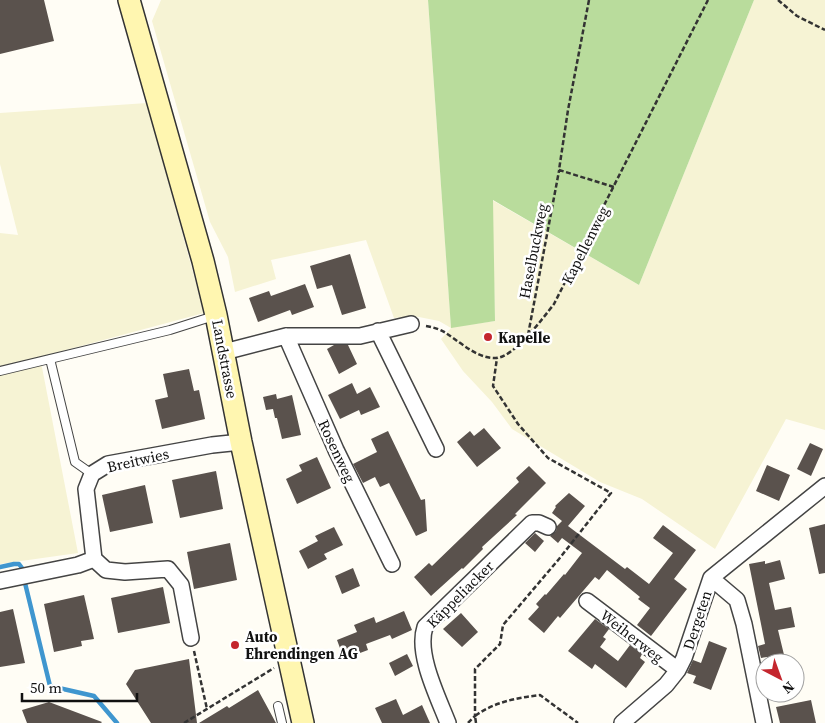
<svg xmlns="http://www.w3.org/2000/svg" width="825" height="723" viewBox="0 0 825 723" font-family="'Source Serif 4',serif">
<rect width="100%" height="100%" fill="#fffdf5"/>
<path fill="#f6f3d4" d="M161,0h267l23,327 44,-6 -3,-121 147,85 115,-285h71v430l-39,-11 -71,130 -73,-50 -42,-17 -88,-53 -20,-27 -29,-31 -22,-32 10,-11 -12,-7 -25,-5 -20,2 -28,-78 -95,20 5,19 -41,13 -7,-35 -18,-35 -58,-201z
M147,103l57,210 -164,44 38,196 -78,11v-331l18,2 -18,-71v-51z"/>
<path fill="#b9dc9c" d="M428,0h326l-115,285 -146,-85 2,121 -44,7z"/>
<g fill="none" stroke-linecap="round" stroke-linejoin="round">
<path stroke="#3f96cf" stroke-width="4.5" d="M0,567l14,-3h5l3,4
M25,583l25,103 44,10 23,27"/>
</g>
<path fill="#5a524d" d="M0,0h44l10,41 -54,13z
M350,254l16,54 -24,7 -10,-30 -15,4 -7,-23z
M305,284l9,23 -22,8 -2,-5 -32,12 -9,-24 20,-7 2,5z
M334,345h14l9,19 -18,10 -12,-25z
M189,369l5,22 5,-1 6,29 -43,10 -7,-29 13,-3 -5,-23z
M352,383l5,11 13,-7 10,20 -19,8 -2,-5 -19,9 -12,-24z
M276,394l1,5 15,-4 9,40 -19,4 -5,-21h-2l-2,-9 -7,1 -3,-13z
M484,428l17,20 -24,19 -20,-25 13,-11 4,5z
M388,431l33,69 4,-1 2,32 -11,5 -27,-53 -9,4 -5,-10 -12,6 -10,-19 24,-12 -6,-13z
M810,443l13,6 -12,27 -14,-7z
M317,457l14,31 -34,16 -11,-25 16,-8 -3,-6z
M767,465l23,10 -11,26 -23,-10z
M529,466l17,17 -31,31 2,1 -35,32 1,2 -20,20 -1,-1 -31,28 -17,-19 15,-14 3,3 87,-84 -3,-4z
M216,471l7,38 -43,9 -8,-38z
M145,485l8,38 -43,9 -8,-37z
M569,493l16,13 -17,20 57,43 2,-2 22,17 24,-31 -20,-15 10,-13 33,25 -22,29 13,10 -36,47 -14,-11 13,-17 -12,-9 2,-2 -33,-27 -8,10 -4,-3 -35,41 -2,-2 -14,17 -16,-14 11,-12 -3,-3 9,-10 1,1 18,-21 1,1 17,-22 -20,-15 -4,5 -8,-7 6,-5 1,-5 5,-5 -10,-8 4,-6 -1,-1z
M825,524v49l-6,1 -10,-46z
M334,527l9,18 -19,9 3,5 -19,10 -9,-18 19,-10 -3,-5z
M535,533l9,8 -9,11 -10,-9z
M230,543l7,37 -43,9 -7,-37z
M780,560l5,19 -16,4 6,27 16,-3 4,20 -17,3 8,33h-18l-1,-6 -6,1 -3,-12 7,-2 -16,-80 16,-3v3z
M353,568l7,18 -18,8 -7,-18z
M163,587l7,36 -52,10 -7,-35z
M84,595l10,44 -13,2 1,5 -28,6 -10,-48z
M13,609l12,54 -25,4v-55z
M404,611l8,19 -20,9 -2,-4 -24,9 2,6 -24,9 -7,-19 20,-8 -3,-7 20,-8 2,6z
M461,613l17,19 -16,15 -19,-18z
M595,619l14,10 -6,8 3,2 -6,8 18,14 12,-16 12,9 -2,4 5,4 -19,26 -31,-24 -3,5 -24,-18z
M709,641l18,7 -16,42 -18,-7 3,-7 -9,-3 6,-13 8,3z
M407,654l6,12 -18,10 -6,-13z
M189,659l8,64h-46l-25,-39 9,-14z
M258,690l18,33h-77l28,-17 2,2z
M396,699l7,16 19,-10 8,18h-48l-7,-15z
M811,700l5,23h-36l-4,-16z
M49,702l53,20 -1,1h-74l-5,-13z"/>
<g fill="none" stroke-linecap="round" stroke-linejoin="round">
<g stroke="#444" stroke-width="10">
<path id="lane" d="M50,359l25,103 17,12
M0,371l170,-41 44,-14
M278,706l4,17"/>
</g>
<g stroke="#444" stroke-width="18">
<path id="street" d="M378,331l58,118
M286,336l50,114 56,114
M224,352l62,-16h74l51,-12
M711,578l26,22 7,24 20,99
M0,581l78,-16 16,-6
M587,601l91,69
M191,638l-10,-53 -13,-16 -43,3 -19,-2 -12,-11 -8,-70 6,-15 16,-10 104,-19 29,-3
M448,723c-10,-26 -32,-69 -23,-96l107,-104h7l9,4
M622,723l44,-38 12,-15 6,-12 27,-80 114,-92"/>
</g>
<g stroke="#333" stroke-width="24">
<path id="secondary" d="M129,0l74,261 13,54 25,127 62,281"/>
</g>
<path stroke="#333" stroke-width="2.5" stroke-dasharray="5 2.5" stroke-linecap="butt" d="M589,0l-21,110 -9,60 55,17
M778,0l19,16 28,14
M426,326c18,3 22,9 37,19 10,7 20,13 32,13 18,1 48,-40 59,-54l154,-304
M528,335l31,-164
M194,651l13,58
M184,723l90,-55
M468,723l7,-7v-47l25,-25 3,-19 56,-66 52,-66 -63,-35 -30,-34 -25,-38 4,-28
M476,723l-1,-7c19,-14 41,-18 65,-21l38,28"/>
<use href="#lane" stroke="#fff" stroke-width="8"/>
<use href="#street" stroke="#fff" stroke-width="15"/>
<use href="#secondary" stroke="#fff6b0" stroke-width="21"/>
</g>
<g fill="#c4262e" stroke="#fff" stroke-width="2">
<circle cx="488" cy="337" r="5"/>
<circle cx="235" cy="645" r="5"/>
</g>
<g text-anchor="middle" dominant-baseline="central" stroke-width="5" stroke-linejoin="round" paint-order="stroke">
<g font-size="15" fill="#111" stroke="#fff">
<text transform="translate(585 245) rotate(-63)">Kapellenweg</text>
<text transform="translate(533 251) rotate(-79)">Haselbuckweg</text>
<text transform="translate(225 359) rotate(79)">Landstrasse</text>
<text transform="translate(337 451) rotate(65)">Rosenweg</text>
<text transform="translate(138 460) rotate(-13)">Breitwies</text>
<text transform="translate(460 594) rotate(-45)">Käppeliacker</text>
<text transform="translate(697 620) rotate(-72)">Dergeten</text>
<text transform="translate(632 636) rotate(38)">Weiherweg</text>
</g>
<g font-size="15" font-weight="bold" fill="#111" stroke="#fff" text-anchor="start">
<text x="498" y="337">Kapelle</text>
<text x="245" y="636">Auto<tspan x="245" dy="17">Ehrendingen AG</tspan></text>
</g>
</g>
<g transform="translate(780 678) rotate(139)"><circle r="24" fill="#ffffff" stroke="#a0a0a0"/>
<path d="M0-4L9 19L0 12L-9 19Z" fill="#c4262e"/>
<text y="-8" font-size="14" font-weight="bold" text-anchor="middle" fill="#111111">N</text>
</g>
<path d="M22 693v8h115v-8" fill="none" stroke="#111111" stroke-width="2.5"/>
<text x="30" y="693" font-size="15" fill="#111111" stroke="#ffffff" stroke-width="4" paint-order="stroke">50 m</text>
</svg>
